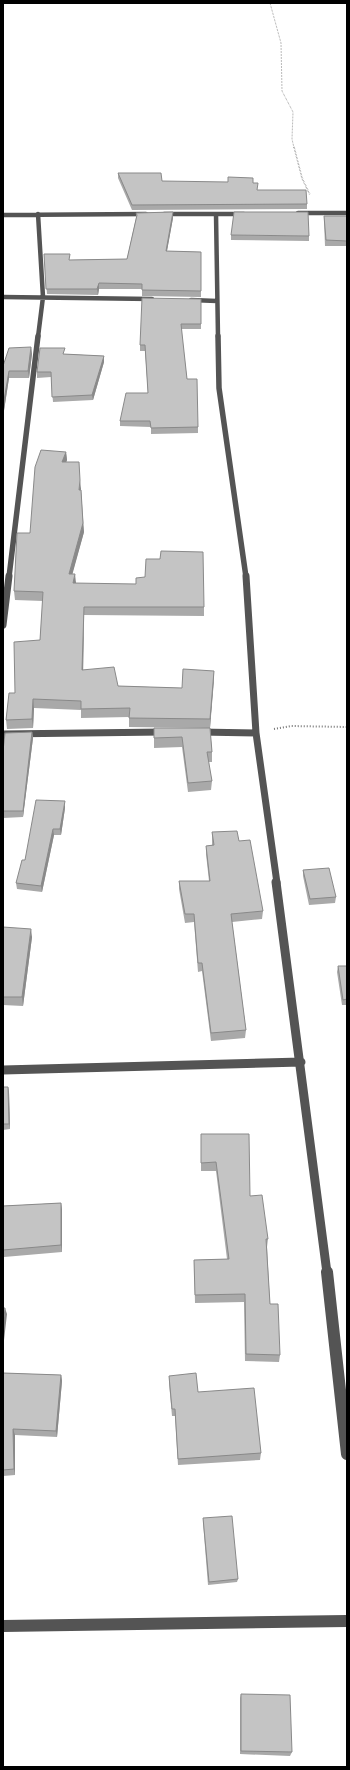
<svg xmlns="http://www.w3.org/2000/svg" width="350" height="1770" viewBox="0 0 350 1770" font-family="'PT Sans Narrow',sans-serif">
<rect width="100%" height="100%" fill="#fff"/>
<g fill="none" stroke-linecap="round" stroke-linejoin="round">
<path stroke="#767676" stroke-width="1" stroke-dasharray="0.5 1" stroke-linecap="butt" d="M270,3l11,40 1,48 11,21 -1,27 2,9"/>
<path stroke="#767676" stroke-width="1.5" stroke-dasharray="0.5 1" stroke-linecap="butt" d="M294,147l8,31 8,17"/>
<path stroke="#767676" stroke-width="2" stroke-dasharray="1 2" stroke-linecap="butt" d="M274,729l17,-3 56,1"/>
<path stroke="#545454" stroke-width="4.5" d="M298,213h49
M38,214l5,83 -5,40
M164,214h80
M216,214l2,123
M3,215l143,-1
M3,297l149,2
M191,300l26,1"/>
<path stroke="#545454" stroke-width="5.5" d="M218,336l1,52 27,189
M9,577l29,-241"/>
<path stroke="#545454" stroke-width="7" d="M246,576l10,157 21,150
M3,625l6,-49
M199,732l57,1
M3,734l160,-2"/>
<path stroke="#545454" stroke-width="9" d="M276,882l51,391
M3,1070l298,-8"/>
<path stroke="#545454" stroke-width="12" d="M327,1272l20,182
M3,1626l344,-5"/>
</g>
<path fill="#a9a9a9" d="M118,173l44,8 95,9 50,14v5l-175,1 -14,-32z
M173,212v6l-6,33 34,1v45l-59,-1v-7h-43l-1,6 -51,-1 -3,-40 26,6 57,-1 9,-41v-5z
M324,216h23v30h-22l-1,-25z
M231,235l78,1v5l-78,-1z
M201,299v30h-20l6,50 11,48v6l-47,1v-7l-31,-1v-5l28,-28 -3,-42h-5v-6z
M31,347l1,7 -3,24h-20l-6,39v-51z
M65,354l39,2v6l-11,38 -40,2 -2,-25 -14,1v-6z
M66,452l1,8 -1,2 15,27 3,43 -12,42 4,9 128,24v9l-120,-1 -1,55 35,16 64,2 32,-17 -4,57 -81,-1v-10l-48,1v-8l-47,-2 -1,20 -26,1 -1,-9 9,-27 25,-53 3,-39 -28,-1 -1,-9 16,-58z
M154,728h56l2,24v10h-4l4,19 -1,9 -23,2 -6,-45 -28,1z
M32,732l1,6 -10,79 -20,1v-67z
M65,808l-4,27h-7l-12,57 -25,-3 -1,-6 9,-23z
M212,832l27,9 24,70 -1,8 -30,3 14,108 -1,8 -34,3 -9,-70 -4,1 -4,-50 -9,1 -6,-34v-8h30l-3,-27v-8l6,-1z
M303,870l33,27 -1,6 -26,2 -6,-29z
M3,927l29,10 -9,69 -20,-1z
M338,966h9v39h-5l-5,-33z
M3,1087h5l1,5 1,37 -7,1z
M201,1134l49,62 18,43 -1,8 3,57 10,51 -1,7 -34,-1 -1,-59 -49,1 -1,-43 33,-1 -11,-88h-15z
M61,1203l1,7v42l-58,5 -1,7v-58z
M3,1373l58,2 1,6 -5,56 -42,-2v40l-12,1z
M169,1376l29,16 63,61 -1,7 -82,5 -3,-49h-3l-3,-33z
M203,1518l35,61 -1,3 -29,3 -5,-63z
M241,1694l51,58 -2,4 -50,-2v-56z"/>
<path fill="#898989" d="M173,212v6l-7,38v-5z
M99,283v6l-1,6 -1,-6z
M31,347l1,7 -3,24 -1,-7z
M104,356v6l-11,38 -1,-5z
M9,371v7l-6,39v-11z
M66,452l1,8 -4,11 -1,-9z
M80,480l1,9 -2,9v-8z
M83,523l1,9 -14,51 -1,-9z
M75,574l1,9h-3z
M84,607v8l-1,64 -1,-9z
M214,671v9l-4,48v-9z
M33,699l1,9 -1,20 -1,-9z
M32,732l1,6 -10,79v-6z
M65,801v7l-4,27 -1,-6z
M53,829l1,6 -12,57 -1,-6z
M31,929l1,8 -9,69 -1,-9z
M8,1087l1,5 1,37 -1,-5z
M61,1203l1,7v42l-1,-7z
M3,1252l1,5 -1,7z
M5,1308l2,6 -4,35v-22z
M61,1375l1,6 -5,56 -1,-6z
M13,1429l2,6v40l-1,-6z"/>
<path fill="#c4c4c4" stroke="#898989" d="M118,173h43l1,8 66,1v-5l25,1v5h5l-1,7h49l1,14 -175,1z
M173,212l-7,39 35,1v39l-59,-1v-6l-43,-1 -2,6h-51l-2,-35h26l-1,6 58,-1 10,-44 -1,-2z
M234,212h74l1,24 -78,-1z
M324,216h23v25l-21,-1z
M142,298l59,1v25h-20l6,55h10l1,48 -47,1 -1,-7h-30l6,-28h22l-3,-48h-5z
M31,347l-3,24h-19l-6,35v-40l6,-18z
M40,348h25l-2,6 41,2 -12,39 -40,2 -1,-25h-14z
M41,450l25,2 -4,10h17l1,18 -1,10h2l2,33 -14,51h6l-2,9 63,1v-6l9,-1 1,-18h14l1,-8 42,1 1,55h-120l-2,63 32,-3 4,19 64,2 1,-19 31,2 -4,48 -81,-1 1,-10 -49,1v-8l-48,-2 -1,20 -26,1 3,-27h6l-1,-51 26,-2 3,-48 -29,-1 3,-58h13l5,-66z
M154,728h56l2,24h-5l5,29 -24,2 -6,-46 -28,1z
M32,732l-9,79h-20v-60l2,-18z
M36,800l29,1 -5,28h-7l-12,57 -25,-3 6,-23h3z
M237,831l2,10 11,-1 13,71 -32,3 15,116 -35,3 -9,-70h-4l-4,-49h-9l-6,-33h31l-4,-35 8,-1 -2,-13z
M329,868l7,29 -26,2 -7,-29z
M3,927l28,2 -9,68h-19z
M338,966h9v33l-4,1z
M3,1087h5l1,37h-6z
M201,1134h48l1,62 12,-1 6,44h-2l4,65h8l2,51 -34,-1 -1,-60 -50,1 -1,-35 35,-1 -13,-97 -15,1z
M61,1203v42l-58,5v-44z
M3,1308h2l-2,19z
M3,1373l58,2 -5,56 -43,-2 1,40 -11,1z
M196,1373l2,19 56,-4 7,65 -83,6 -3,-50h-3l-3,-33z
M232,1516l6,63 -29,3 -6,-64z
M241,1694l49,1 2,57 -51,-1z"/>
<rect width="350" height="1770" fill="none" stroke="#000000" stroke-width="8"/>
</svg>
